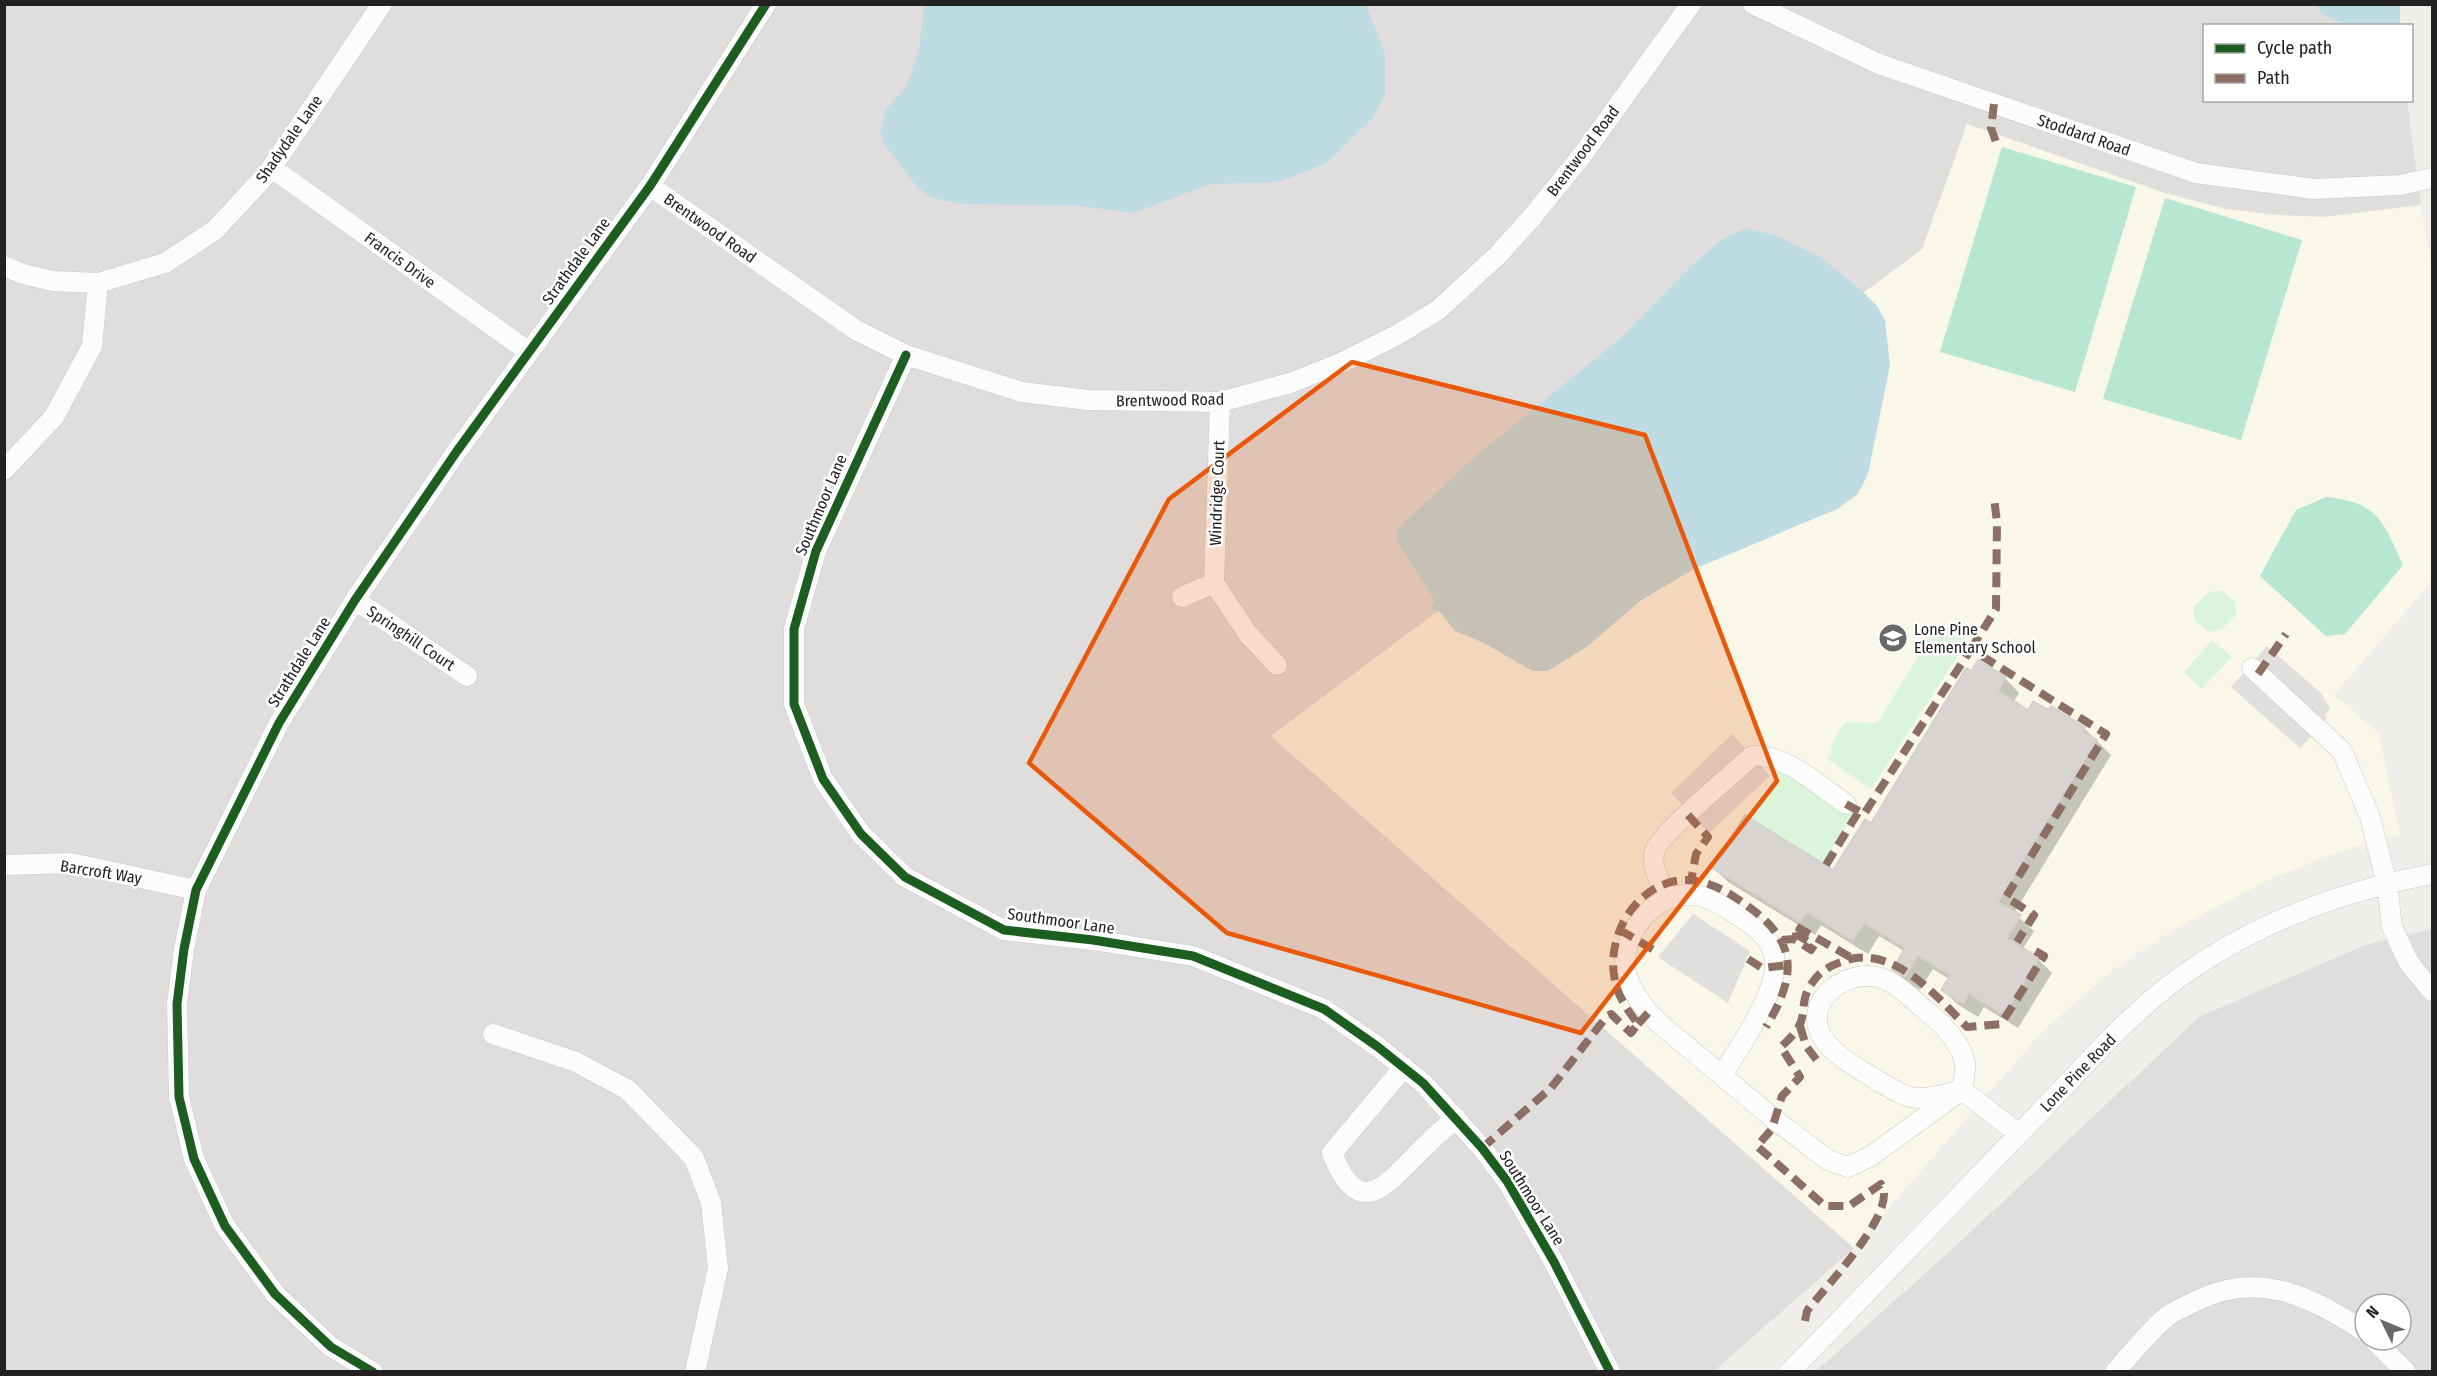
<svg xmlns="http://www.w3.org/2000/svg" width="2437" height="1376" viewBox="0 0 2437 1376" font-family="'Fira Sans Condensed',sans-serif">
<rect width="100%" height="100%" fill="#f0eeeb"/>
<path fill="#dfdedc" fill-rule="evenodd" d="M5,5h2390l3,20 -194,1v74l203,1 14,104 -97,12 -47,-2 -51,-6 -58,-15 -201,-70 -44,125 -652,487 583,512 -140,123 -1709,1z
M2432,929v442l-617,1 145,-130 239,-225 166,-72zM2365,1304h36v36h-36z"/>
<path fill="#f8f7e8" d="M1967,124l201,70 58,15 51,6 47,2 97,-12 11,66v310l-98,114 45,38 21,102 -66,18 -61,25 -97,50 -66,44 -68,60 -188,216 -583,-512 651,-487z"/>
<path fill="#daf5da" d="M2223,591l12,11 1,13 -15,15 -13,2 -14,-12v-13l15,-15z
M1947,627l20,15 -96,147 -44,-30 5,-7 -1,-7 14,-23 32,1 59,-95z
M2212,640l20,17 -30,32 -18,-17z
M1780,770l72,45 -29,48 -73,-44z"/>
<path fill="#b7e6d2" d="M2002,147l134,40 -61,205 -135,-40z
M2165,198l137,42 -61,200 -138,-41z
M2326,497c52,5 57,24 77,68l-58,69 -19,2 -66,-60 36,-66z"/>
<path fill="#e0dfde" d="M2267,646l54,47 9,16 -5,6 2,3 -27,30 -69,-61z
M1732,734l38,42 -61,57 -38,-40z
M1693,914l57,37 -22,52 -70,-46z"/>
<path fill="#bfdbe3" d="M924,5h442l19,50v40l-13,24 -46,44 -47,19 -68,2 -78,29 -53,-7 -121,-2 -28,-7 -14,-10 -32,-42 -5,-14 6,-21 18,-21 7,-14 8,-26z
M2315,5h85v19l-54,1 -22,-10z
M1746,228l31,8 43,21 40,32 17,17 8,14 5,45 -22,109 -10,20 -21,15 -145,61 -52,31 -52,45 -40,25h-16l-48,-28 -29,-12 -15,-19 -9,-3 4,-8 -38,-60 1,-13 80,-74 143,-116 67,-69 33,-29z"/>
<path fill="#0003" d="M1979,662l26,16 14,15 -6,10 15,9 56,16 27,27 -97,158 20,18 -12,19 16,9 14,14 -34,55 -34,-21 -6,10 -21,-13 -14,-14 6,-11 -16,-10 -13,21 -12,-7 -14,-14 10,-18 -25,-15 -11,18 -47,-29 -6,10 -87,-53 -14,-14 120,4 38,-47z"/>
<path fill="#d7d4d2" stroke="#d3d0cc" stroke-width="1.5" d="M1978,660l28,17 -8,14 30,19 5,-9 16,9 2,-4 34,21 -2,4 14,9 -99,162 23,13 -14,23 32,20 -35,57 -35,-21 -6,10 -22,-14 9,-15 -32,-19 -13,21 -13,-7 13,-22 -41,-25 -11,18 -46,-29 -7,10 -88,-54 33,-53 88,55 32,-51 6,4 95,-155 5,3z"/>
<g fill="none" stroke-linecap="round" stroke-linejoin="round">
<g stroke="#c9c8c7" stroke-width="21">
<path id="minor" d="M1753,4l126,60 317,109 118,16 86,-4 32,-7
M272,168l257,184
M650,186l206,144 50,25 116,37 66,8 132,2 70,-19 51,-20 56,-28 41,-25 60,-55 35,-39 50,-62 108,-150
M4,266l19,8 30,7 45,2 67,-20 50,-33 53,-57 114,-169
M906,355l-90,196 -22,78v75l29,75 38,55 44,43 99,53 89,10 100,16 131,53 54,38 45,36 59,65 25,33 47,81 56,110
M1220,402l-6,181 34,51 29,31
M4,470l50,-53 38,-71 6,-63
M1182,597l32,-14
M355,600l112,76
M2252,668l90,83 28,66 17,67 5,43 17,36 23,28
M4,865l67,-2 125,27
M1668,898c-6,-13 -19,-33 -13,-48 7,-18 79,-77 97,-94 33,-3 67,30 94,48
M493,1034l83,28 52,28 66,68 17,45 7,65 -23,104
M1404,1067l-72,86c26,66 51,36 86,0 12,-12 25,-24 38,-35
M1722,1075c16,-25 54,-81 53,-111 0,-20 -16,-36 -33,-46 -15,-9 -31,-22 -49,-23 -36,-2 -67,31 -68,67 0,23 19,47 35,62l114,95 54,41 20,7 23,-11 91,-66c1,-8 4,-19 3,-27 -5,-22 -24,-41 -41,-54 -11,-9 -23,-22 -36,-28 -37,-19 -92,21 -63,60 12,16 31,26 47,36 12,7 32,21 45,21 15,1 31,-5 45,-8l57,44
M2374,1340l32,32
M373,1372l-42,-25 -56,-53 -50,-68 -31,-67 -15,-62 -2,-93 7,-55 12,-59 83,-167 76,-123 102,-149 193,-265 116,-182
M1789,1372c87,-87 170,-177 256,-265 46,-48 92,-102 148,-139 72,-49 155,-78 239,-94
M2115,1372c16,-18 32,-38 50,-54 8,-7 20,-11 29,-16 64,-33 116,-6 171,30"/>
</g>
<use href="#minor" stroke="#fdfcfc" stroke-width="20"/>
<path stroke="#8d6e63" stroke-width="8" stroke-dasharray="15 8" stroke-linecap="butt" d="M1994,104l-3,24 6,17
M1971,649l25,-40 1,-87 -3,-24
M2258,674l28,-40
M1846,804l18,10 107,-165 135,85 -100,163 28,18 -17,27
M1688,815l20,22 -12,17 -5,27
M1826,865l33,-54
M1620,930l37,22
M1782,940l12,-1 17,11 3,-5 -18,-11 -1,-8 57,32
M1748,959l14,9 26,-3
M1638,1024l10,-11
M1800,1026l6,20 13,17
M1482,1148l69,-60 56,-72 4,-2 20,19 7,-9c-9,-12 -18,-24 -22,-39 -12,-43 15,-95 59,-104 22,-4 43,5 61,17 58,38 66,69 30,129
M1805,1321l2,-10c16,-22 93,-100 74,-127l-32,22h-24l-68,-60 15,-17 10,-33 18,-19 -19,-30c6,-6 14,-13 18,-21 7,-12 1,-27 13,-43 6,-10 17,-17 29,-21 51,-20 94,33 126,65l34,-3 43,-68 -12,-7"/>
<g stroke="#fff" stroke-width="13">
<path id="cycleway" d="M906,355l-90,196 -22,78v75l29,75 38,55 44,43 99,53 89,10 100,16 131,53 54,38 45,36 59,65 25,33 47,81 56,110
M373,1372l-42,-25 -56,-53 -50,-68 -31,-67 -15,-62 -2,-93 7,-55 12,-59 83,-167 76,-123 102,-149 193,-265 116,-182"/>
</g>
<use href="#cycleway" stroke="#1b5e20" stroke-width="9"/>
</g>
<path fill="#e8590c" fill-opacity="0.2" stroke="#e8590c" stroke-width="4.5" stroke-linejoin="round" d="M1352,362l293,73 132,346 -196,252 -354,-100 -198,-170 140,-264z"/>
<defs>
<g id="school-disc" transform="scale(1.5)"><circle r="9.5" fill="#6a6968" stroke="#fff"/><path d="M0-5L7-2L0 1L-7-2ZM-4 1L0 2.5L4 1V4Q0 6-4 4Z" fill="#fff"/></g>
</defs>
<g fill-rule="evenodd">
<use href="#school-disc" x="1893" y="638"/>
</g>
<g text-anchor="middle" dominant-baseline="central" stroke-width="5" stroke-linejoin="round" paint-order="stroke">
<g font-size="16" fill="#222" stroke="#fff">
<text transform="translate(2084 135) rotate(19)">Stoddard Road</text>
<text transform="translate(289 139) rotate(-55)">Shadydale Lane</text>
<text transform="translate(1583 151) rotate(-53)">Brentwood Road</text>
<text transform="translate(710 228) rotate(35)">Brentwood Road</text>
<text transform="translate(400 260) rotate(36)">Francis Drive</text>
<text transform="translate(576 261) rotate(-54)">Strathdale Lane</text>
<text transform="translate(1170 400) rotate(-1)">Brentwood Road</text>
<text transform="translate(1217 493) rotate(-88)">Windridge Court</text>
<text transform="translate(821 505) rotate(-67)">Southmoor Lane</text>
<text transform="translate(411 638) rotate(34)">Springhill Court</text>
<text transform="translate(299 662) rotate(-58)">Strathdale Lane</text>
<text transform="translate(101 872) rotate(9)">Barcroft Way</text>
<text transform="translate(1061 921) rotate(8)">Southmoor Lane</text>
<text transform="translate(2078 1073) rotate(-46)">Lone Pine Road</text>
<text transform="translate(1532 1198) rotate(58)">Southmoor Lane</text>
</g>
<g font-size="16" fill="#222" stroke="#fff" text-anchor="start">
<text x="1914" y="629">Lone Pine<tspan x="1914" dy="18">Elementary School</tspan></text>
</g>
</g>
<rect width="2437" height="1376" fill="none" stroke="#222222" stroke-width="12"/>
<rect x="2203" y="24" width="210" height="78" fill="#ffffff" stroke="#a7a7a7" stroke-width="1.5"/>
<rect x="2215" y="44" width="30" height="9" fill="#1b5e20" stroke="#a7a7a7" stroke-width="1.5"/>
<text x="2257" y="54" font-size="18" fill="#222222">Cycle path</text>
<rect x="2215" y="74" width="30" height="9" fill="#8d6e63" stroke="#a7a7a7" stroke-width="1.5"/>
<text x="2257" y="84" font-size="18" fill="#222222">Path</text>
<g transform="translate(2383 1322) rotate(313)"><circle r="28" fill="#ffffff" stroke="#a7a7a7" stroke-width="1.5"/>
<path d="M0-4.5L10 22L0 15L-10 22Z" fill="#6a6968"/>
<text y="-9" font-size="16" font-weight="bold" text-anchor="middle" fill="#222222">N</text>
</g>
</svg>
